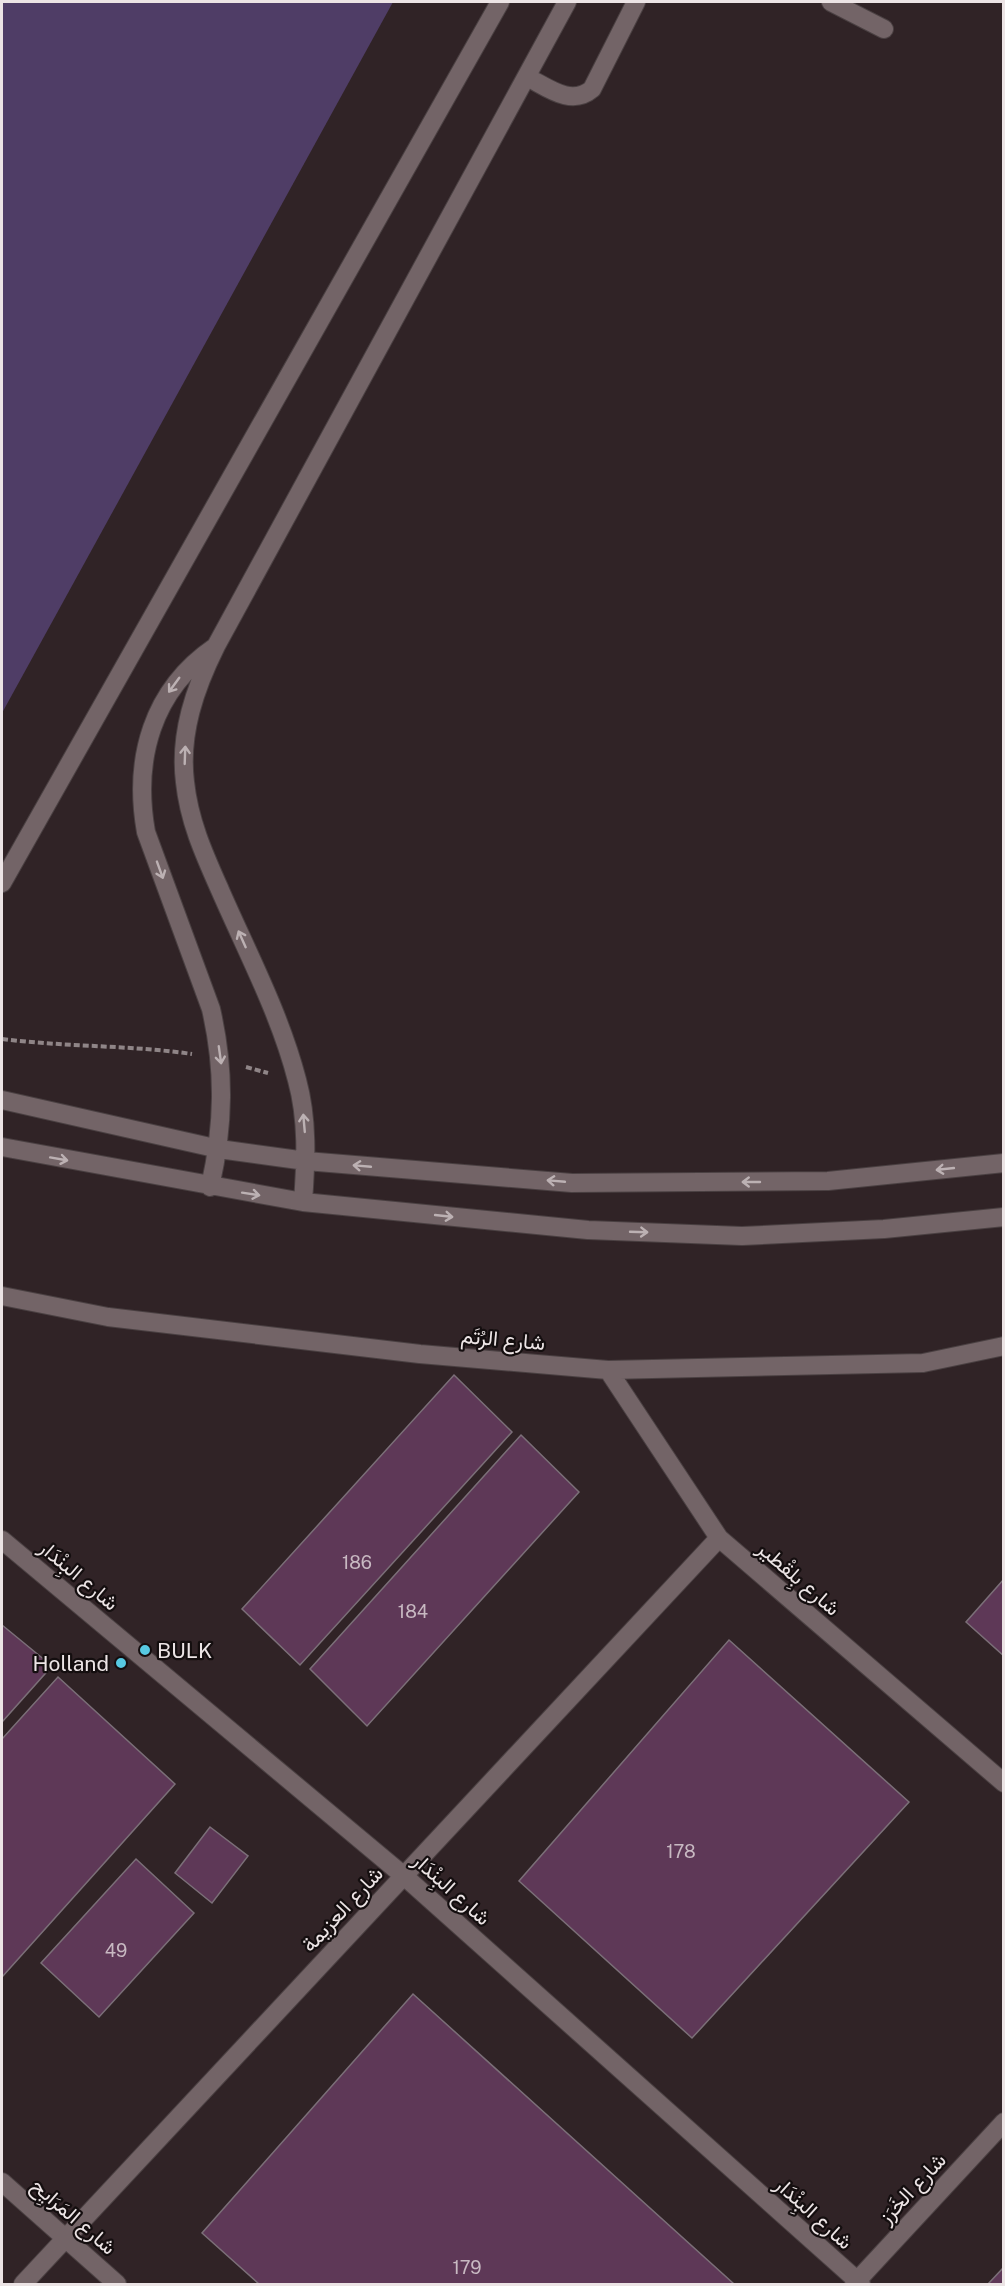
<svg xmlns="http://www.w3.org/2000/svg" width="1005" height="2286" viewBox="0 0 1005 2286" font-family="'Public Sans',Vazirmatn,sans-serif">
<rect width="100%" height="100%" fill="#302326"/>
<path fill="#4f3d66" d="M2,2h391l-391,711z"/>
<path fill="#5e3857" stroke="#7b6f78" stroke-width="1.5" d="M454,1375l58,57 -212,233 -58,-56z
M521,1435l58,57 -212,234 -57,-57z
M1004,1579v77l-38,-34z
M2,1625l50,41 -50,56z
M729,1640l180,162 -217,236 -173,-157z
M58,1677l117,107 -173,193v-238z
M210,1827l38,29 -36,47 -37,-30z
M136,1859l58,54 -95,104 -58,-54z
M413,1994l321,290h-475l-57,-51z
M1004,2267v17h-16z"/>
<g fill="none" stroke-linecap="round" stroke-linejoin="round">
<g stroke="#4a4042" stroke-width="20">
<path id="minor" d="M831,2l53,27
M527,77c20,10 44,30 65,12l44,-87
M2,883l498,-881
M2,1100l217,49 87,12 266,22 256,-2 176,-18
M2,1147l301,55 285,28 154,6 142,-7 120,-12
M210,1187c14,-62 15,-117 1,-178l-65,-177c-13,-73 6,-142 69,-185
M303,1202c3,-41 5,-82 -6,-122 -17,-66 -50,-128 -77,-190 -16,-36 -31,-69 -35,-108 -6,-48 10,-94 31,-136l351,-644
M2,1296l106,21 312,37 188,16 315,-7 81,-17
M608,1370l111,168 285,245
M2,1540l402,336 457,408
M2,2182l115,102
M23,2284l696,-746
M854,2284l150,-162"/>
</g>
<path stroke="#8f8587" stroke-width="4" stroke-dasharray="6 3" stroke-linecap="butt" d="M2,1039c63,8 127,6 190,15
M246,1067l22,6"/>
<use href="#minor" stroke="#736467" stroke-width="18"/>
</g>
<defs><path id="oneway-shaft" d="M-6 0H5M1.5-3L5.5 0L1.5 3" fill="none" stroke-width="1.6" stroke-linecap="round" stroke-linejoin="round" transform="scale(1.5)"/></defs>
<g stroke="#bcb1b3">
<use href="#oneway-shaft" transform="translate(174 685) rotate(126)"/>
<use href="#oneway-shaft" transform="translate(185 755) rotate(-88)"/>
<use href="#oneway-shaft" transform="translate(160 870) rotate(70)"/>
<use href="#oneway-shaft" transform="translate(242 939) rotate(-114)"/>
<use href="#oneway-shaft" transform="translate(220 1055) rotate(82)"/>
<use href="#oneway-shaft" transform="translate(304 1123) rotate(-95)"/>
<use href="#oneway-shaft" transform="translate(59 1159) rotate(10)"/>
<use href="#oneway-shaft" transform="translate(362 1166) rotate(-175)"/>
<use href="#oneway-shaft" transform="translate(945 1169) rotate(174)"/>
<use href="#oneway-shaft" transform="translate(556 1181) rotate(-175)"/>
<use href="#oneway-shaft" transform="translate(751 1182) rotate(180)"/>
<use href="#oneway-shaft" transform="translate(251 1194) rotate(9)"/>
<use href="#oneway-shaft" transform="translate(444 1216) rotate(6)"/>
<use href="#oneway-shaft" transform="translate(639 1232) rotate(2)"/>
</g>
<g fill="#57c9e2" stroke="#140e0f" stroke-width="2">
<circle cx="145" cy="1650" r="6"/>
<circle cx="121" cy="1663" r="6"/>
</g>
<g text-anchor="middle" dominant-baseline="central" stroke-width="4.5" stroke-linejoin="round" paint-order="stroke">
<g font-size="18" fill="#c8b9c2">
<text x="357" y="1562">186</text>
<text x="413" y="1611">184</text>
<text x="681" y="1851">178</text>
<text x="116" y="1950">49</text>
<text x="467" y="2267">179</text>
</g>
<g font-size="21" fill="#ece4e5" stroke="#140e0f">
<text transform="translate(503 1339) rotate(5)">شارع الرُتَم</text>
<text transform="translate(79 1575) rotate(40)">شارع البِنْدَار</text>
<text transform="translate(799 1578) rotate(41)">شارع بِلقْطير</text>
<text transform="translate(452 1889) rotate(42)">شارع البِنْدَار</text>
<text transform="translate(342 1909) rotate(-47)">شارع العزيمة</text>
<text transform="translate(912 2188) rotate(-47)">شارع الخَرَز</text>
<text transform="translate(814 2213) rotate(42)">شارع البِنْدَار</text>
<text transform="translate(74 2216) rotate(41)">شارع المَرَايِح</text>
</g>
<g font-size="21" fill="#ece4e5" stroke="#140e0f" text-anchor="start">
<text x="157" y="1650">BULK</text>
<text x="109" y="1663" text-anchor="end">Holland</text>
</g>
</g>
<rect width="1005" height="2286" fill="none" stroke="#ece4e5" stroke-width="6"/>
</svg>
